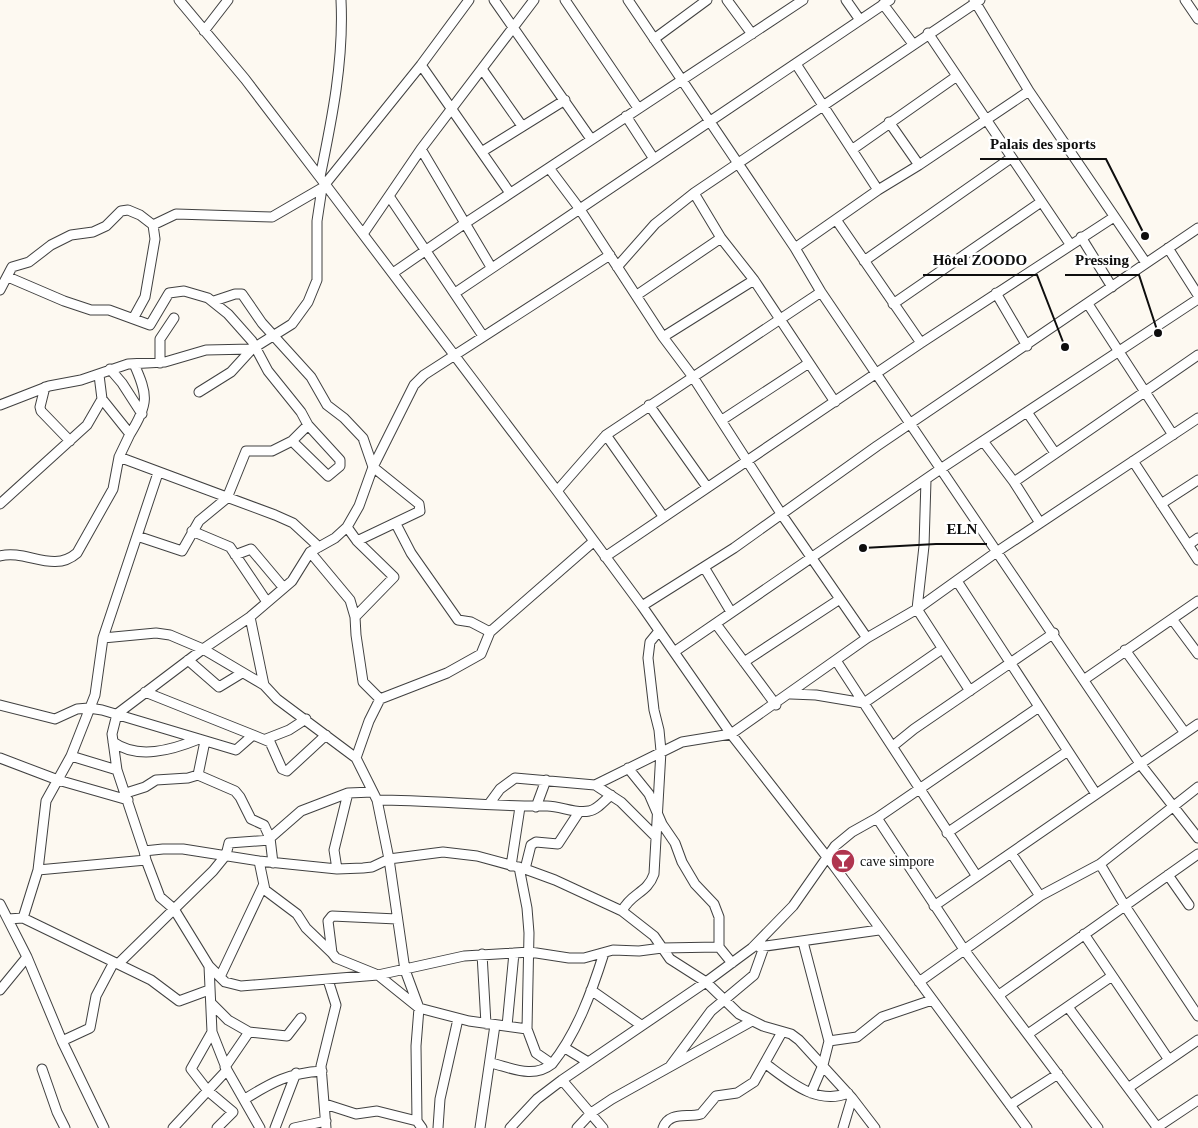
<svg xmlns="http://www.w3.org/2000/svg" width="1198" height="1128" viewBox="0 0 1198 1128" font-family="'Times New Roman',serif">
<rect width="100%" height="100%" fill="#fdf9f1"/>
<g fill="none" stroke-linecap="round" stroke-linejoin="round">
<g stroke="#414141" stroke-width="11">
<path id="minor" d="M179,0l66,79 80,105 232,307 85,115 89,128 103,132 193,262
M494,0l97,139
M565,0l73,108
M628,0l167,248 26,44 320,473 57,73
M727,0l25,34
M846,0l14,20
M974,0l55,91 117,172
M1185,0l13,19
M883,4l30,40
M204,31l24,-31
M928,33l142,211
M654,39l53,-39
M796,64l82,126
M421,65l89,128
M482,69l40,57
M626,116l28,43
M889,122l30,43
M421,149l70,118
M853,149l104,-73
M483,151l82,-51
M549,168l30,40 84,129 30,40 89,138 85,123
M320,177c12,-58 24,-117 21,-177
M694,193l27,45 33,42 81,122
M389,196l94,140
M837,221l84,122
M153,225l23,-11 96,3 50,-29 99,-123 48,-65
M363,234l58,-85 113,-149
M1081,237l31,50
M795,248l83,-58 41,-25 110,-74
M1168,248l30,47
M864,261l147,-103
M617,267l38,-43 39,-31 286,-193
M393,273l71,-49 339,-224
M8,277l56,24 27,9h18l41,15 19,-32 15,-2 24,7 20,16 24,27 16,30 33,41 7,13 32,35v6l-12,10 -36,-35 16,-16
M0,290l12,-23 17,-5 22,-17 20,-10 22,-3 13,-6 15,-15 7,-1 12,5 13,10 2,14 -10,58 -11,20
M455,293l435,-293
M996,293l31,53
M637,295l84,-57
M893,304l148,-102
M1088,304l85,131
M663,337l91,-57
M160,363v-24l14,-21
M110,369l12,14 20,31
M45,387l-5,20 1,4 29,30
M199,392l32,-20 21,-23
M0,405l49,-19 32,-6 47,-16 37,-2 41,-12 46,-1 40,-25 16,-22 9,-22v-59l5,-33
M649,405l58,82
M1027,412l28,41
M722,420l87,-57
M130,434c19,-30 18,-39 4,-70
M606,435l57,81
M983,441l31,41 26,41
M119,457l156,58 18,8 26,24
M1133,461l65,99
M158,473l-55,165 53,-5 14,2 33,14 61,36 13,14 79,59 21,42 12,59 16,111 14,38 -3,38 1,75 5,7
M926,480l-2,66 -7,63 53,82
M1014,482l184,-127
M557,491l49,-56 215,-143
M0,504l87,-79 15,-26 -3,-24
M1161,504l37,-24
M396,524l15,29 47,67 13,2 19,10
M347,527l10,14 37,36 -39,40 1,18 7,47 17,17 -11,22 -13,37
M192,531l38,16 37,55
M137,536l45,15 17,-30 28,-23 19,-47h26l20,-10
M357,541l63,-30 -1,-7 -46,-37 41,-82 10,-10 186,-120
M1188,545l10,-7
M310,552l40,48 5,17
M235,555l16,-6 32,38
M0,556c26,-7 53,18 77,-3l36,-64 6,-32 11,-23 -28,-35
M605,557l316,-214 193,-126
M704,567l27,45
M957,581l139,213
M642,606l92,-58 143,-102 321,-218
M250,617l14,68
M1172,619l26,35
M716,624l60,81
M1125,650l60,83
M674,652l268,-184 256,-169
M188,660l31,27 23,-14
M744,662l96,-63
M837,662l139,213
M1085,679l113,-78
M145,692l108,43
M791,694l25,1 48,8 78,-54
M380,699l67,-26 34,-19 9,-22 103,-90
M0,705l55,14 22,-10 12,-1 13,2 134,40 17,-15 17,7 12,27 5,2 39,-36
M266,739l23,-9 17,-11
M205,741l-7,34 37,16 5,6 11,22 13,6 6,13
M113,742c25,18 59,8 86,-3
M893,746l21,-17 140,-96
M71,756l46,14
M0,758l58,22 70,20
M628,768l21,26 13,30 13,19 7,19 13,22 19,20 5,13v30l13,16
M595,785l26,17 34,34
M126,793l19,-6 11,-7 32,-2 10,-3
M377,800c57,0 114,7 170,6 14,0 28,8 42,5 8,-1 16,-11 22,-16
M489,804l11,-15 15,-11 80,7 87,-43 49,-8 136,-96 50,-29 81,-58 200,-133
M536,807l10,-27
M877,818l88,133 133,177
M947,833l121,-82
M144,851l-27,-81 -5,-36 5,-20 86,-65 47,-32 42,-36 18,-29 25,-14 12,-11 12,-21 14,-39 -10,-29 -19,-20 -17,-13 -16,-28 -49,-54 -20,-29h-7l-21,7
M1011,853l29,43
M146,860l14,37 14,12 35,57 16,16 16,4 137,-11 86,-19 50,-3
M259,861l6,29 32,24 9,14 26,25
M273,863l-3,-25 31,-27 47,-18 25,-1
M1100,864l25,42 73,110
M511,866l9,-59
M519,867l8,41 2,25 -2,96 9,24 16,11c25,-31 40,-73 52,-111
M337,869l-3,-19 14,-57
M525,869l6,-24 5,-3 22,2 21,-32
M38,870l8,-69 25,-45 24,-61 8,-57
M1168,875l21,30
M0,904l27,53 35,84 42,87
M934,906l264,-182
M622,911c10,-19 25,-17 32,-37l7,-123 -2,-21 -5,-20 -6,-52 2,-16 9,-11
M23,918l128,62 28,21 30,-11
M8,919l15,-1 15,-48 108,-10 -2,-9 19,-2h20l76,12 78,8 26,-1 9,-1 17,-8 54,-7 34,4 48,13 30,11 67,31 32,25 16,23 36,23 33,32 24,12 28,8 8,6 53,58 23,30
M397,919l-65,-3 -4,5 4,32 4,5 42,17 41,33 50,13 58,8
M1084,934l85,126
M803,942l26,99 -6,24 -12,28
M759,947l120,-17
M482,954l4,70
M118,964l95,-93 13,-16 3,-12 41,-3
M220,977l43,-91
M919,982l121,-86 60,-32 98,-77
M0,990l27,-33
M591,990l50,35
M999,995l199,-141
M211,1003l17,17 21,12 38,4 14,-18
M1068,1007l89,120
M507,1026l7,-73 16,-1 39,6h15l29,-8 26,1 23,-3 57,-1
M212,1032l-21,37 17,22 25,21 -16,16
M1028,1034l84,-58
M62,1041l28,-13 6,-32 18,-34
M829,1041l28,-4 25,-20 50,-17
M565,1048l23,14
M491,1063c21,5 42,16 61,1
M766,1064c23,17 51,42 82,29
M671,1065l40,-54 43,-36 10,-28
M225,1067l24,-35
M42,1069l15,43 8,16
M227,1070l33,58
M562,1080l41,48
M1128,1088l70,-48
M245,1099c27,-17 44,-26 77,-28
M325,1104l31,10 21,-3 40,10
M1010,1105l48,-31
M173,1128l54,-58 -15,-38 -3,-66
M275,1128l21,-55
M294,1128l32,-7
M326,1128l-5,-62 15,-61 -8,-25
M438,1128l2,-29 18,-80
M480,1128l15,-103
M510,1128l27,-29 25,-19 144,-98 46,-34 41,-42 42,-60 17,-14 25,-14 162,-111
M577,1128l14,-15 21,-14 140,-78
M663,1128c6,-17 24,-10 38,-14l15,-18 21,-3 17,-11 28,-50
M843,1128l9,-30
M1156,1128l42,-28"/>
</g>
<use href="#minor" stroke="#fff" stroke-width="9"/>
</g>
<defs>
<g id="bar-disc" transform="scale(1.25)"><circle r="9.5" fill="#b0354f" stroke="#fff"/><path d="M-6-5H6L.8 .8V4.5H3.5V6h-7V4.5H-.8V.8Z" fill="#fff"/></g>
</defs>
<g fill-rule="evenodd">
<use href="#bar-disc" x="843" y="861"/>
</g>
<g text-anchor="middle" dominant-baseline="central" stroke-width="5" stroke-linejoin="round" paint-order="stroke">
<g font-size="14" fill="#0e0e0e" stroke="#fff" text-anchor="start">
<text x="860" y="861">cave simpore</text>
</g>
</g>
<path fill="none" stroke="#0e0e0e" stroke-width="2" d="M1145 236L1106 159H980M1158 333L1139 275H1065M1065 347L1037 275H923M863 548L936 544H987"/>
<g fill="#0e0e0e" stroke="#fff" stroke-width="2">
<circle cx="1145" cy="236" r="5"/>
<circle cx="1158" cy="333" r="5"/>
<circle cx="1065" cy="347" r="5"/>
<circle cx="863" cy="548" r="5"/>
</g>
<g font-size="15" text-anchor="middle" font-weight="bold" fill="#0e0e0e" stroke="#fff" stroke-width="5" stroke-linejoin="round" paint-order="stroke">
<text x="1043" y="149">Palais des sports</text>
<text x="1102" y="265">Pressing</text>
<text x="980" y="265">Hôtel ZOODO</text>
<text x="962" y="534">ELN</text>
</g>
</svg>
